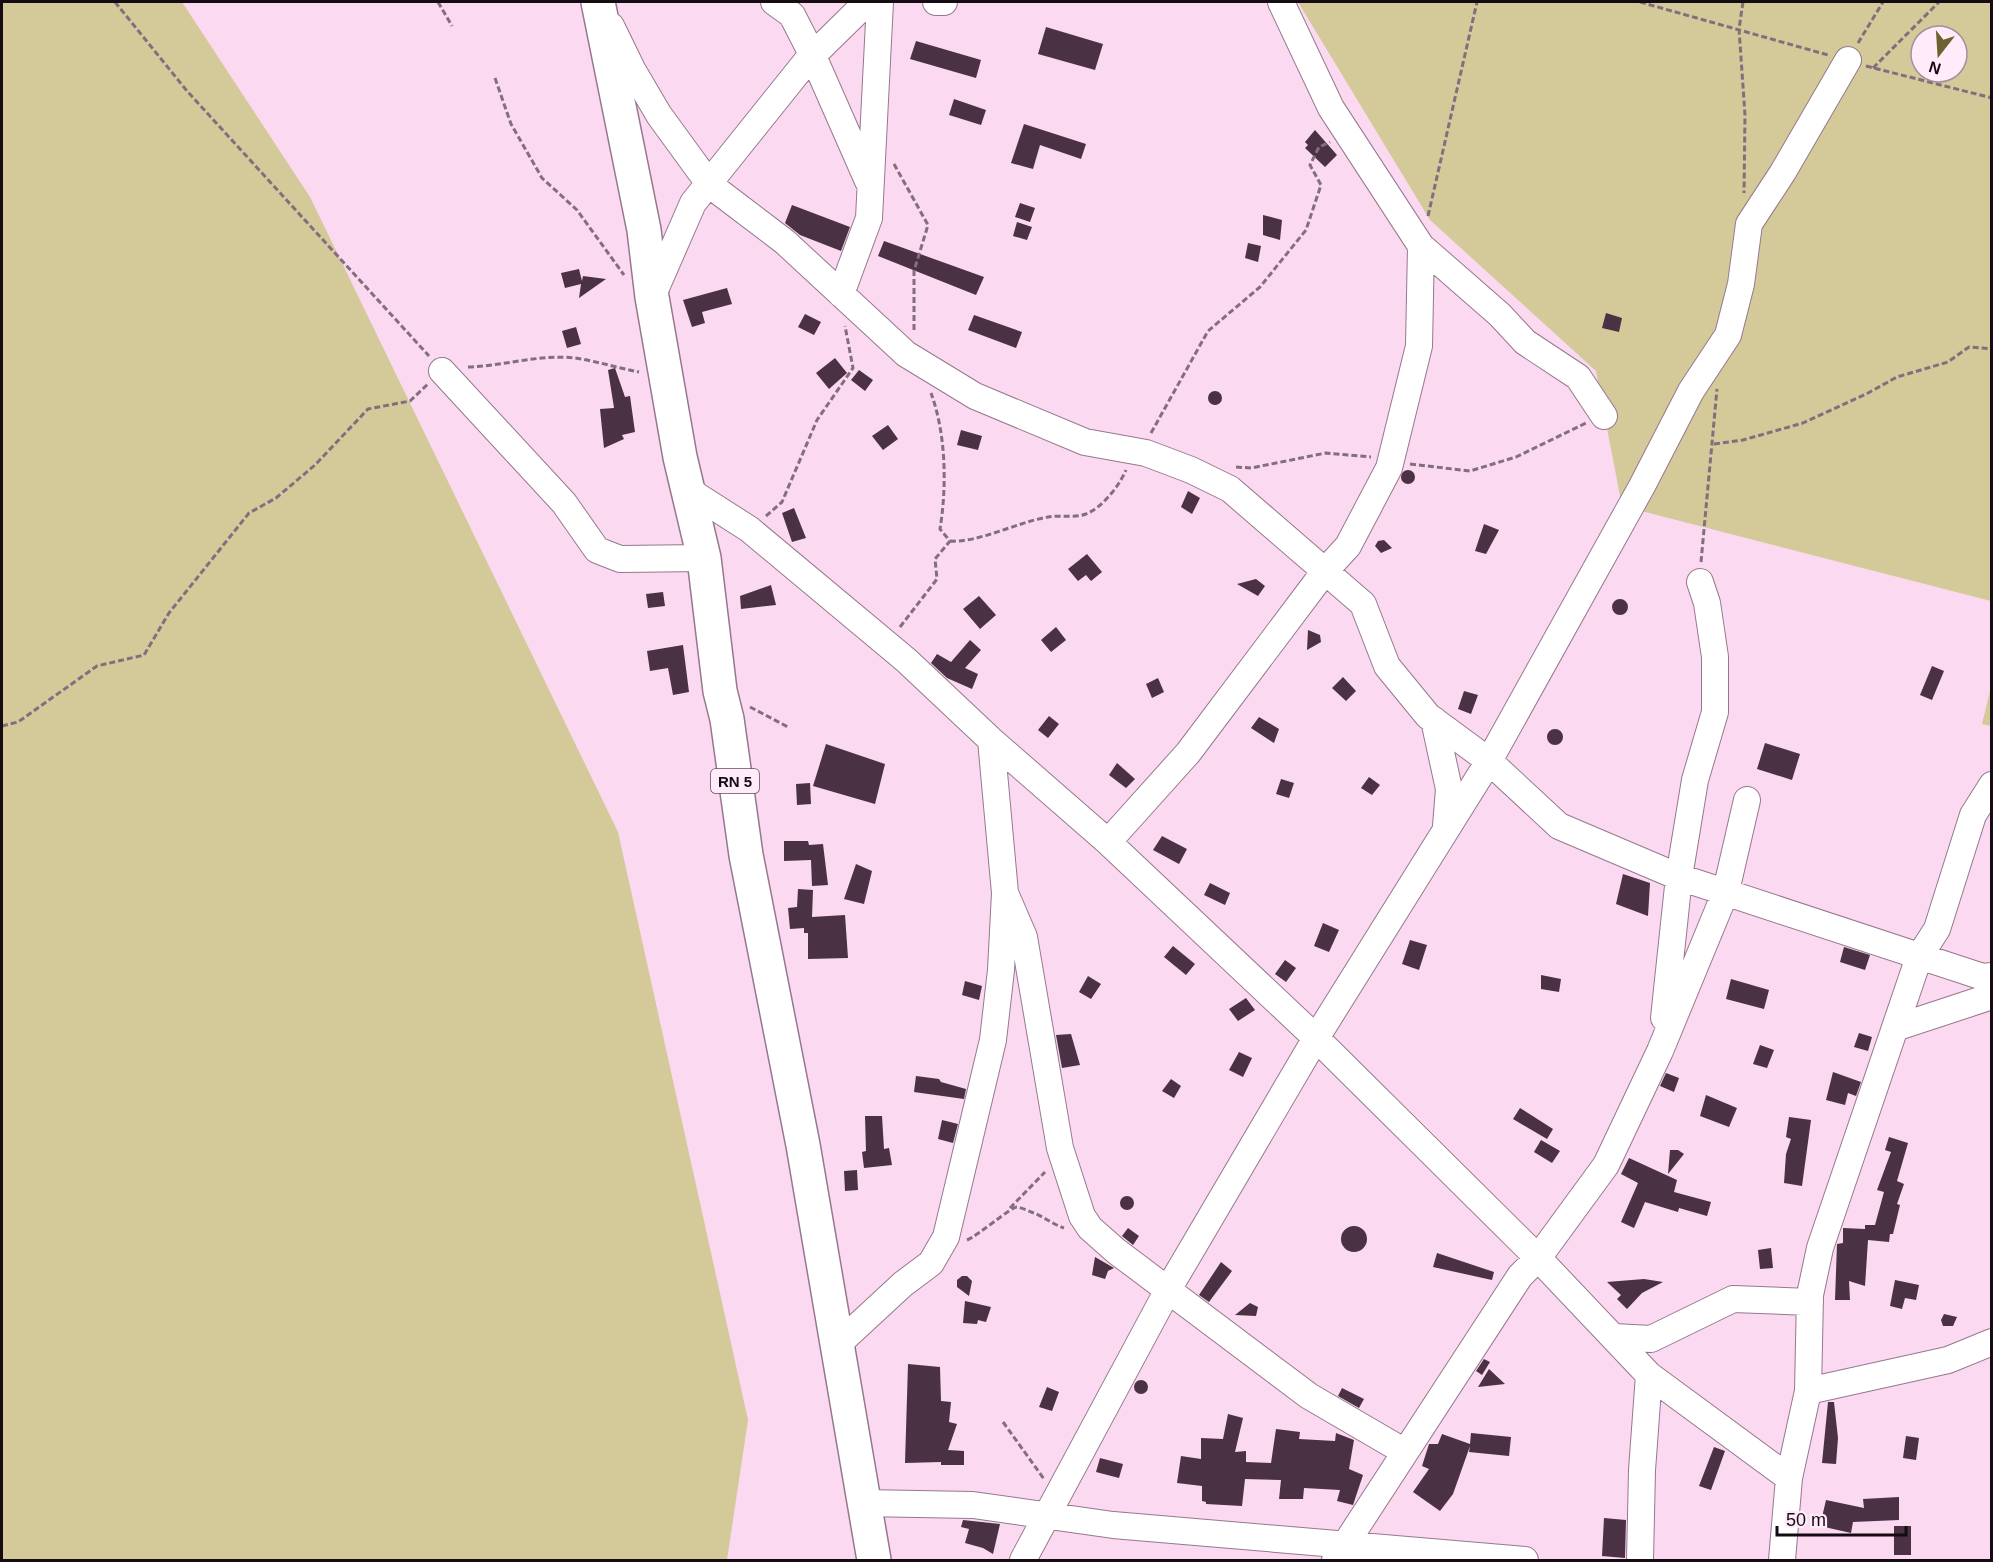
<svg xmlns="http://www.w3.org/2000/svg" width="1993" height="1562" viewBox="0 0 1993 1562" font-family="Helvetica,sans-serif">
<rect width="100%" height="100%" fill="#fad9f1"/>
<path fill="#d3c999" fill-rule="evenodd" d="M2,2h180l128,195 308,635 130,588 -21,140h-725z
M1298,2h693v599l-369,-95 -26,-135 -166,-151zM1921,36h36v36h-36z
M1991,687v39l-9,-2z"/>
<path fill="#4a3144" d="M1046,27l57,17 -8,26 -57,-16z
M916,41l65,19 -5,18 -66,-19z
M954,99l32,11 -5,15 -32,-10z
M1024,124l62,20 -5,15 -41,-14 -7,24 -22,-6z
M1315,130l22,25 -12,12 -20,-19 3,-3 -3,-3z
M1020,203l15,5 -5,14 -15,-5z
M792,205l58,22 -9,24 -41,-16 -15,-12z
M1263,215l19,5 -2,20 -17,-5z
M1017,222l15,5 -5,13 -14,-4z
M884,241l100,36 -8,18 -98,-39z
M1248,243l13,3 -3,16 -13,-4z
M579,269l3,12 1,-5 23,3 -27,19 2,-14 -16,4 -4,-15z
M727,288l5,16 -30,8 3,11 -13,4 -9,-27z
M1606,313l16,5 -3,14 -17,-4z
M805,314l16,8 -7,13 -16,-8z
M974,315l48,17 -6,16 -48,-18z
M576,327l5,17 -14,4 -5,-17z
M835,358l12,15 -18,16 -13,-16z
M615,368l10,29 5,-1 5,36 -13,3 2,4 -20,9 -4,-39 14,-1 -6,-38z
M859,370l14,10 -8,11 -14,-11z
M1208 398a7 7 0 1 1 14 0a7 7 0 1 1-14 0Z
M888,425l10,14 -15,11 -11,-14z
M961,430l21,6 -4,14 -21,-5z
M1401 477a7 7 0 1 1 14 0a7 7 0 1 1-14 0Z
M1188,491l12,7 -8,16 -11,-7z
M794,508l12,30 -14,4 -10,-29z
M1484,524l15,6 -13,24 -11,-3z
M1384,540l8,8 -11,5 -6,-7 3,-5z
M1087,554l15,18 -11,9 -5,-6 -8,6 -10,-12z
M1256,579l9,7 -7,10 -21,-12z
M771,585l5,20 -35,4 -1,-13z
M663,592l2,14 -17,2 -2,-14z
M979,596l17,19 -16,14 -17,-20z
M1612 607a8 8 0 1 1 16 0a8 8 0 1 1-16 0Z
M1056,627l10,13 -15,12 -10,-12z
M1308,630l12,5 1,7 -14,8z
M970,640l11,10 -16,18 13,6 -6,15 -25,-11 -16,-15 6,-9 14,8z
M683,645l6,47 -16,3 -5,-27 -18,3 -3,-20z
M1932,666l12,5 -12,29 -12,-5z
M1343,677l13,14 -10,10 -14,-13z
M1158,678l6,14 -12,6 -6,-14z
M1464,691l14,4 -7,19 -13,-5z
M1049,716l10,8 -11,14 -10,-8z
M1259,717l20,12 -5,14 -23,-15z
M1547 737a8 8 0 1 1 16 0a8 8 0 1 1-16 0Z
M1765,743l35,11 -8,26 -35,-11z
M826,744l59,20 -10,40 -62,-18z
M1117,763l18,16 -9,9 -17,-13z
M1369,777l11,8 -8,10 -11,-7z
M1281,779l13,4 -5,15 -13,-4z
M810,783l1,21 -14,1 -1,-21z
M1162,836l25,13 -8,15 -26,-14z
M784,841h24l1,4 14,-1 5,41 -16,1 -1,-26 -27,1z
M856,864l16,7 -8,33 -20,-5z
M1623,874l27,9 -2,33 -32,-12z
M1210,883l20,10 -5,12 -21,-10z
M798,889l15,1 -1,27 33,-2 3,43 -40,1v-26h-4v-5l-14,1 -2,-21 9,-1z
M1323,923l16,7 -10,22 -15,-6z
M1410,940l17,5 -8,25 -17,-6z
M1173,946l22,18 -9,11 -22,-18z
M1844,947l26,8 -5,15 -25,-8z
M1285,960l11,8 -10,14 -11,-8z
M1541,975l20,4 -2,13 -18,-3z
M1088,976l13,8 -10,15 -12,-7z
M1731,979l38,11 -5,19 -38,-10z
M965,981l17,5 -3,14 -17,-5z
M1246,998l9,12 -17,11 -9,-12z
M1859,1033l13,4 -4,14 -14,-4z
M1071,1034l9,31 -18,3 -6,-33z
M1760,1045l14,5 -7,18 -14,-4z
M1239,1052l13,6 -9,19 -14,-7z
M1833,1072l28,10 -5,14 -8,-3 -3,12 -19,-5z
M1666,1073l13,5 -5,14 -14,-6z
M916,1076l23,3 2,3 25,7 -2,10 -50,-7z
M1171,1079l10,7 -7,12 -12,-7z
M1706,1095l31,13 -8,19 -29,-11z
M1520,1108l33,21 -6,10 -34,-20z
M865,1116h17l2,33 5,-1 3,17 -28,3 -2,-16 4,-1z
M1789,1117l22,3 -9,66 -18,-3 2,-29 5,-15 -5,-2z
M942,1120l16,4 -5,19 -15,-4z
M1889,1137l19,6 -11,38 7,3 -7,20 3,1 -7,29h-3l-1,8 -21,-2 -3,46 -16,-5 1,19h-15l2,-56 6,-1v-15l22,1v-4h10l9,-33 -7,-2 14,-38 -6,-2z
M1541,1140l19,11 -8,12 -18,-11z
M1670,1150h8l6,4 -16,20z
M1629,1158l48,22 -3,12 37,10 -4,14 -28,-8 -1,4 -33,-10 -11,26 -13,-6 17,-39 -17,-9z
M857,1170l1,20 -13,1 -1,-20z
M1120 1203a7 7 0 1 1 14 0a7 7 0 1 1-14 0Z
M1341 1239a13 13 0 1 1 26 0a13 13 0 1 1-26 0Z
M1128,1228l11,8 -6,9 -11,-9z
M1771,1248l2,20 -13,1 -2,-19z
M1437,1253l57,19 -2,8 -59,-13z
M1095,1257l19,11 -6,3 -3,8 -13,-4z
M1221,1262l11,9 -23,31 -10,-7z
M962,1276h5l5,5 -3,15 -12,-9v-7z
M1644,1279l19,3 -21,11 -15,16 -10,-10 4,-4 -14,-13z
M1895,1280l24,5 -3,15 -11,-2 -3,11 -12,-3z
M965,1301l26,6 -5,15 -8,-2 -1,4 -14,-1z
M1250,1303l8,4 -2,9 -21,-1z
M1944,1314l13,3 -4,9h-10l-2,-6z
M1484,1359l6,3 -8,13 -6,-4z
M908,1364l32,3 1,34 10,1 -2,20 8,2 -9,26 16,1v14h-23v-3l-36,1z
M1489,1369l16,15 -27,3z
M1134 1387a7 7 0 1 1 14 0a7 7 0 1 1-14 0Z
M1047,1387l12,5 -7,19 -13,-4z
M1342,1388l22,11 -5,9 -21,-12z
M1828,1402h6l4,36 -2,26 -14,-1z
M1228,1414l15,4 -8,34 11,-1v11l25,1 5,-34 24,3 -1,7 36,2 1,-8 18,7 -5,29 14,6 -10,30 -16,-4 3,-11 -36,-2 -1,11h-24l2,-19 -36,-1 -3,27 -36,-2v-2l-4,-1v-15l-25,-3 4,-27 20,3v-21l22,1z
M1471,1433l40,4 -2,19 -40,-4 1,-6 -17,48 -13,17 -27,-19 16,-23 -7,-3 7,-22h9l4,-10 28,10z
M1906,1436l13,2 -3,22 -13,-2z
M1714,1447l11,4 -14,39 -12,-4z
M1100,1458l23,6 -4,14 -23,-6z
M1899,1497v23l-46,2 -2,11 -31,-7 6,-26 38,8 -1,-9z
M1604,1518l22,2 -1,38 -23,-2z
M963,1520l37,4 -7,30 -10,-6 -18,-5 4,-14 -8,-2z
M1894,1526h17v29h-17z"/>
<g fill="none" stroke-linecap="round" stroke-linejoin="round">
<g stroke="#96788e" stroke-width="28">
<path id="minor" d="M774,2l18,13 21,41 55,125
M936,2h8
M1281,2l50,106 90,138 79,69 25,27 53,35 26,39
M611,26l21,43 27,46 51,70 75,57 121,112 69,42 110,46 61,11 45,17 39,19 133,115 24,62 41,50 61,45 70,65 120,51 304,100 9,-1
M841,294l28,-76 11,-216
M652,297l41,-94 113,-141 61,-60
M442,371l122,132 33,47 23,9 84,-1
M688,490l61,39 157,131 85,80 117,102 208,196 222,220 111,117 140,103
M1434,720l15,69 -3,37
M1108,842l80,-89 137,-182 23,-25 41,-78 30,-122 2,-100
M1005,893l19,44 36,211 22,68 8,12 26,23 193,145 96,56
M1664,1018l15,-141 16,-97 20,-68v-55l-8,-54 -7,-21
M1895,1028l97,-32
M1614,1337l37,2 82,-40 77,3
M836,1346l67,-62 28,-21 15,-26 47,-197 8,-70 4,-77 -14,-153
M1808,1391l140,-31 44,-18
M863,1503l110,2 140,20 412,35
M1023,1560l146,-272 147,-250 173,-277 153,-275 49,-95 37,-56 13,-51 8,-60 34,-52 65,-112
M1335,1560l185,-284 18,-18 68,-93 54,-114 66,-160 21,-91
M1640,1560l2,-90 7,-95
M1782,1560l7,-82 19,-87 2,-96 10,-47 99,-291 18,-28 36,-114 19,-30"/>
</g>
<g stroke="#96788e" stroke-width="36">
<path id="major" d="M598,2l46,228 8,67 28,160 24,101 16,133 7,28 19,136 57,290 71,415"/>
</g>
<path stroke="#836e7e" stroke-width="3" stroke-dasharray="6 3" stroke-linecap="butt" d="M115,2l72,89 242,265
M438,2l14,24
M1640,2l188,53
M1743,2l-4,27 6,86 -1,78
M1858,43l25,-41
M1866,66l126,32
M1873,68l66,-66
M495,78l16,46 31,54 35,32 47,65
M894,164l34,61 -14,46v61
M1428,216l49,-214
M468,367c36,-1 71,-13 107,-9 21,3 43,10 64,14
M1151,433l57,-102 52,-44 46,-57 15,-45 -11,-20 9,-18 11,-5
M1714,444l29,-4 60,-17 65,-30 29,-16 51,-15 21,-15 23,2
M1410,464l60,7 46,-14 70,-34
M1236,467l15,1 75,-15 45,4
M766,516l16,-14 35,-82 36,-52 -8,-42
M950,541c28,2 68,-19 98,-24 12,-2 27,1 38,-3 17,-7 33,-28 40,-44
M1701,562l16,-173
M900,627l37,-48 -2,-20 15,-18 -10,-12c7,-43 6,-95 -9,-136
M750,707l38,20
M2,726l16,-4 79,-56 47,-11 25,-42 80,-100 27,-15 39,-33 53,-56 42,-8 18,-17
M1010,1208l35,-36
M967,1240c12,-5 44,-33 50,-33 5,1 10,3 14,5 12,4 21,12 33,16
M1003,1422l41,57"/>
<use href="#minor" stroke="#fff" stroke-width="26"/>
<use href="#major" stroke="#fff" stroke-width="33"/>
</g>
<g text-anchor="middle" dominant-baseline="central" stroke-width="6" stroke-linejoin="round" paint-order="stroke">
<rect fill="#ffebf9" stroke="#5b4e58" stroke-width="1.5" x="711" y="769" width="48" height="24" rx="4.5"/>
<g font-size="15" font-weight="bold" fill="#150b13">
<text x="735" y="781">RN 5</text>
</g>
</g>
<rect width="1993" height="1562" fill="none" stroke="#150b13" stroke-width="6"/>
<g transform="translate(1939 54) rotate(197)"><circle r="28" fill="#ffebf9" stroke="#a1919d" stroke-width="1.5"/>
<path d="M0-4.5L10 22L0 15L-10 22Z" fill="#6d622f"/>
<text y="-9" font-size="16" font-weight="bold" text-anchor="middle" fill="#150b13">N</text>
</g>
<path d="M1777 1526v9h129v-9" fill="none" stroke="#150b13" stroke-width="3"/>
<text x="1786" y="1526" font-size="18" fill="#150b13" stroke="#ffebf9" stroke-width="4.5" paint-order="stroke">50 m</text>
</svg>
